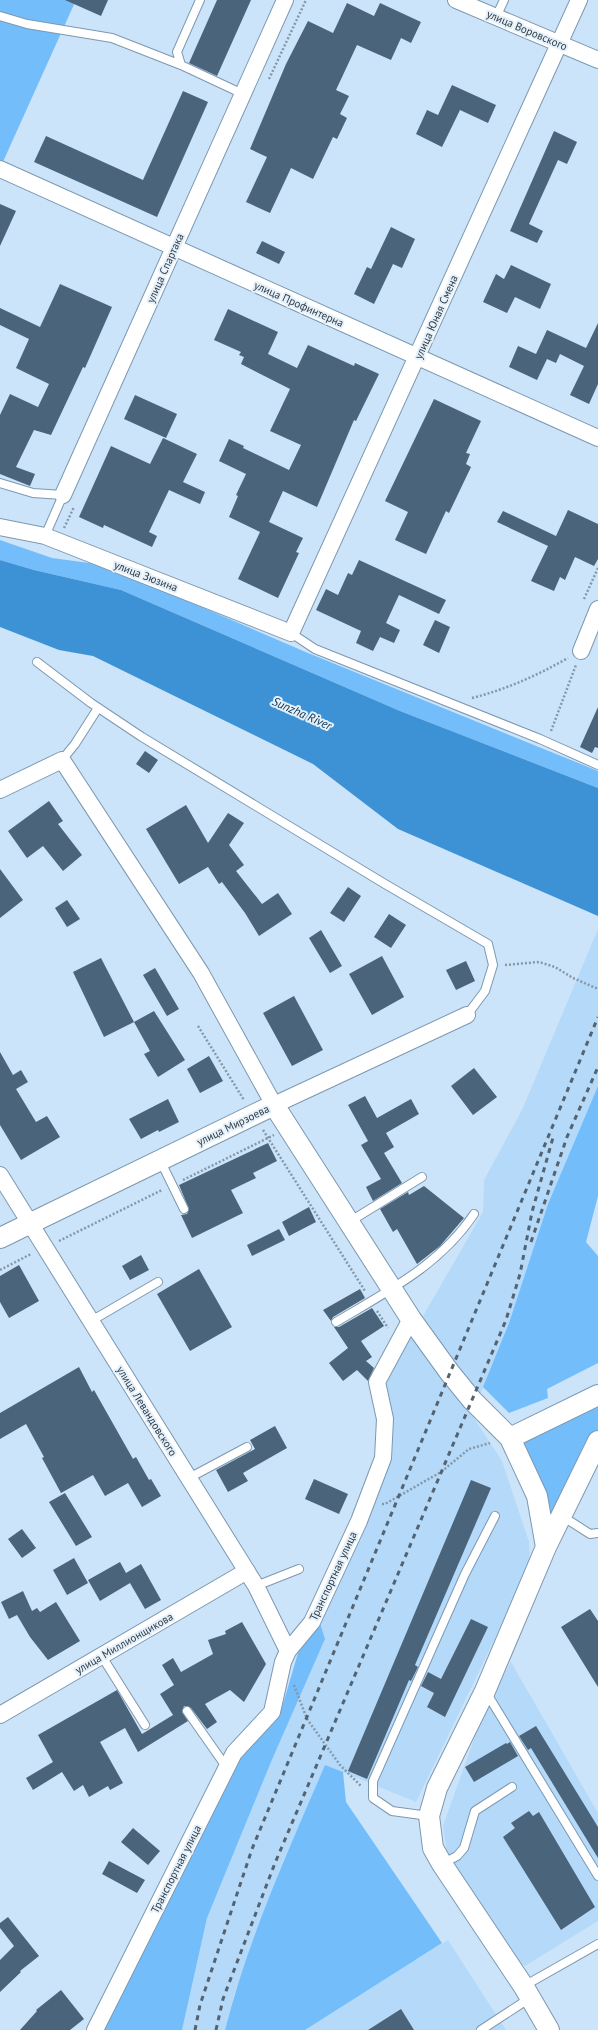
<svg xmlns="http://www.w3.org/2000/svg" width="598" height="2030" viewBox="0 0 598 2030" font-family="'PT Sans',sans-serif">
<rect width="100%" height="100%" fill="#cce4f9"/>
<path fill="#b5d9f9" d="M598,929v157l-50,118 -39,119 -37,92 30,46 27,81 1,24 -114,236 -91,-37 -43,99 -48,131 -9,35h-43l25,-112 64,-156 54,-123 -5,-16 70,-213 -5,-28 98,-170 1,-32 38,-70z
M511,1662l87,151v108l-73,45 -6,-4 -72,-109 -4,-27 41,-115z
M448,1940l58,90h-201l104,-66z"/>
<path fill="#74bdfb" d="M0,0h76l-74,164h-2z
M0,540l52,18 52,7 204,88 290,118v17l-198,-77 -279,-121 -87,-20 -34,-10z
M598,1086v110l-12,46 12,14v107l-51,26 1,9 -39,15 -26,-26 26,-64 39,-119z
M598,1395v46l-52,106 -36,-109z
M320,1623l5,16 -54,123 -64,156 -25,112h-78l137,-272 39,-44 18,-61z
M325,1765l18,7 3,30 96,141 -137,87h-80c23,-91 63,-179 100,-265z"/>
<path fill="#3d92d5" d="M0,560l34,10 87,20 279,121 198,77v128l-200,-87 -85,-65 -220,-108 -34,-6 -59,-23z"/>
<path fill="#4a647b" d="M65,0h43l-7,16z
M217,0h34l-34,76 -28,-13z
M347,3l27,13 6,-13 41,19 -10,21 -10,-5 -10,22 -34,-15 -21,45 13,6 -9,18 7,4 -10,21 -4,-2 -20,42 -22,-11 -21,45 -24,-11 21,-45 -17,-8 36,-85 22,-43 25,12z
M452,85l44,20 -8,18 -28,-13 -18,37 -26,-13 11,-24 11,5z
M183,91l25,11 -51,115 -123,-55 12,-26 97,44z
M554,131l23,11 -10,22 -9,-4 -29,64 14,7 -6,12 -27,-12z
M0,204l16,7 -16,35z
M391,227l24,12 -13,29 -9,-4 -19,40 -20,-10 13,-27 4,2z
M262,241l23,11 -6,12 -23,-11z
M511,265l40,19 -11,25 -25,-12 -8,16 -24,-11 13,-28 8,5z
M60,284l52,23 -27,61 -2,-1 -32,68 -17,-5 -18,37 19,7 -5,12 -30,-12v-59l10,-21 28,13 11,-23 -33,-16 13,-29 -29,-14v-17l40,19z
M228,309l50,23 -10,22 29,14 11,-23 46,21 1,-3 24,11 -23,47 -2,-1 -37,87 -34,-16 -14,31 34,16 -7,14 3,1 -21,45 -40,-19 22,-47 -31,-15 9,-21 -2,-1 10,-21 -27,-13 10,-22 15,7 -1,2 46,22 12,-25 -31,-14 20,-42 -49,-25 3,-7 -5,-2 2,-3 -27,-12z
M598,323v61l-9,20 -19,-9 14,-29 -24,-12 -4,9 -9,-4 -10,21 -28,-13 9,-21 18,8 11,-24 39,18z
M135,395l42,19 -11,24 -42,-19z
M434,399l47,22 -15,32 4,1 -4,10 5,3 -22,46 -3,-2 -20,43 -31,-14 13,-28 -23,-11z
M163,438l34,16 -14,28 22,10 -5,12 -31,-14 -20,42 8,4 -5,11 -48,-22 -1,3 -24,-11 32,-71 39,18z
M568,510l30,14v35l-4,7 -19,-9 -10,23 -5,-3 -6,14 -23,-10 17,-35 -51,-24 6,-11 53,25z
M359,560l87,40 -7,14 -40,-19 -13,28 14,7 -6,13 -14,-6 -7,14 -17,-8 5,-12 -45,-21 10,-21 12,6 10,-22 4,2z
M435,620l15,7 -11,26 -16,-8z
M598,707v41l-3,-1 -3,6 -12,-6z
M145,751l13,9 -9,13 -13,-9z
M49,801l14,20 -5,3 24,31 -19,16 -20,-25 -16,12 -19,-27z
M186,805l22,38 20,-30 16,10 -15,22 15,20 -8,6 26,33 16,-11 14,21 -33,22 -14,-23 -23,-31 -3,2 -11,-17 -29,17 -33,-55z
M0,869l23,31 -23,18z
M348,887l13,9 -17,26 -14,-9z
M67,900l13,19 -13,8 -12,-19z
M389,914l17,11 -15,23 -17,-11z
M321,930l21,36 -12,7 -21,-35z
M382,956l22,41 -32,18 -23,-41z
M101,958l33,64 -30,15 -31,-65z
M466,961l9,20 -19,9 -10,-20z
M155,968l24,41 -12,7 -24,-41z
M294,996l29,54 -31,16 -29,-53z
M154,1011l31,49 -27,17 -14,-23 6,-3 -16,-29z
M0,1052l13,23 8,-5 7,12 -12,7 20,33 11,-6 13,21 -39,23 -21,-35z
M209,1056l14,25 -23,12 -13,-24z
M474,1068l23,29 -24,18 -22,-29z
M365,1096l12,22 34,-19 8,15 -33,19 8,14 -10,6 18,30 -29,18 -7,-14 15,-8 -20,-34 7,-4 -20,-36z
M168,1099l11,23 -20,10 -1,-2 -17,9 -12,-20z
M268,1143l9,18 -24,12 3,5 -25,12 12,23 -51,25 -11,-23 6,-1 2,-5 -10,-24z
M424,1186l40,32 -24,28 -23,18 -20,-35 -4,3 -13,-23 28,-17 1,3z
M309,1207l7,15 -27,14 -7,-14z
M279,1229l6,11 -33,16 -5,-11z
M141,1255l8,15 -19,10 -8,-14z
M19,1265l20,36 -30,17 -9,-16v-26z
M199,1269l33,58 -42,24 -33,-57z
M360,1289l5,9 -32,19 -2,4 -8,-11z
M372,1308l12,18 -23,15 11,16 -6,4 8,7 -6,13 -11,-11 -14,11 -14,-18 19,-15 -14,-21h5z
M79,1367l13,25 2,-2 39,69 3,-2 13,23 2,-1 10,17 -19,11 -14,-24 -23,13 -12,-21 -32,18 -19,-35 2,-1 -18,-33 -26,15v-26z
M275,1426l12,22 -44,25 5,8 -20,11 -12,-22 39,-21 -5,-9z
M314,1479l34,15 -9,20 -34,-15z
M471,1480l20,8 -76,177 3,2 -7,14 -2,-1 -42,99 -19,-8z
M65,1493l27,44 -16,9 -27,-44z
M22,1529l14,19 -14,10 -14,-19z
M74,1558l14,25 -21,12 -14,-25z
M120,1562l6,11 15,-9 20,36 -16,9 -15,-26 -30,18 -12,-21z
M23,1591l9,20 5,-3 3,4 16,-10 24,39 -32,19 -18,-23 -13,-22 -8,4 -8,-17z
M590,1609l8,12v66l-37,-60z
M471,1619l17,8 -43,90 -18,-10 7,-14 -13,-7 7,-14 13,7z
M242,1622l24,42 -22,38 -14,-12 -25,14 12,18 -10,7 -16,-21 -7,-2 -2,6 6,9 -50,31 -13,-24 -25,14 23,41 -13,7 -2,-4 -19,11 -6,-12 -9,6 -12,-19 -29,18 -7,-12 27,-16 -15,-27 79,-45 25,44 31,-19 -13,-21 14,-9 -12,-20 11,-7 8,14 32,-18 -5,-14 18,-6 -1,-3z
M536,1726l62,101v31l-67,-110 -3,2 -9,-14z
M510,1742l8,14 -44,26 -9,-15 41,-24 1,1z
M529,1811l4,5 6,-4 56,95 -34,23 -58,-93 12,-9 -4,-5z
M133,1828l27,23 -12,14 -27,-23z
M109,1861l36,19 -8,13 -35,-19z
M8,1917l31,39 -19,15 1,1 -21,20v-32l14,-14 -14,-18v-5z
M61,1990l23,29 -14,11h-50l17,-19 -1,-1z
M401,2009l13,21h-46z"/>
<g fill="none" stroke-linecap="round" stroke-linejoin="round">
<g stroke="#7c98b1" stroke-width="10">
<path id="service" d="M200,0l-23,52 4,13 62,29
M0,16l27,8 85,14 69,27
M496,17l8,-17
M0,483l33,10 30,2 -18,41
M291,633l24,16 225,90 58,26
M37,662l54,41 51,34 243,147 103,60 5,21 -8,26 -18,24
M62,760l13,-16 23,-36
M160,1160l24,49
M349,1222l73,-45
M91,1321l67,-39
M336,1322c52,-31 104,-57 138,-108
M189,1478l58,-31
M562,1516l28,18 8,-1
M256,1586l43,-17
M101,1655l44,70
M486,1692l112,184
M187,1711l40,57
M429,1816l-37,-5 -19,-13v-17l92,-207 30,-58
M442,1864l15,-8 7,-8 11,-37 37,-24
M524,1986l74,-42
M481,2030l49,-32"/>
</g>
<g stroke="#7c98b1" stroke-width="18">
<path id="minor" d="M456,0l142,60
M0,169l598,269
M63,495l222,-495
M0,527l45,9 246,97 288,-633
M581,651l17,-42
M0,790l62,-30 139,213 73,132 193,-90
M0,1175l256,411 32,65
M0,1715l247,-144
M95,2030l139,-277 38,-41 11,-50 5,-11 24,-29 47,-101 24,-63 2,-39 -8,-37 34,-63"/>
</g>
<g stroke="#7c98b1" stroke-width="22">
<path id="tertiary" d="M0,1238l274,-133 137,214 39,54 22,27 38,38 27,58 9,51
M510,1438l88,-43
M549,2030l-25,-43 -82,-123 -9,-16 -4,-32 8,-28 48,-97 61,-144 52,-106"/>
</g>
<path stroke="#8598a8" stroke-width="2.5" stroke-dasharray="2 2" stroke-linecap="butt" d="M269,79l37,-79
M64,528l10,-21
M584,599l14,-31
M472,698c35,-9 64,-22 96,-40
M551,731l25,-66
M505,965l34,-3 16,5 18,11 25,11
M198,1026l46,74
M263,1130l102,161
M183,1180l91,-45
M59,1241l103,-51
M0,1270l31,-16
M377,1311l11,17
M382,1504h3l56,-32 28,-23 21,-6
M294,1685l13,34 33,46 21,21"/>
<use href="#service" stroke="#fff" stroke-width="8"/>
<use href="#minor" stroke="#fff" stroke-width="16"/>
<use href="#tertiary" stroke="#fff" stroke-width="20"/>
<path stroke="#556370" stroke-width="3" stroke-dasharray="5 5" stroke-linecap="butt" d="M531,1242l36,-105 31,-70
M195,2030l5,-25 52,-156 346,-832
M216,2030l7,-31 52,-136 231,-543 14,-46 12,-62 22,-78"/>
</g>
<g text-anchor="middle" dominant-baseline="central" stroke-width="4" stroke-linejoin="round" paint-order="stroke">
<g font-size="11" fill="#2e3a44" stroke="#e4f0fa">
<text transform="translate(527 30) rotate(23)">улица Воровского</text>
<text transform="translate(165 268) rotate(-66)">улица Спартака</text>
<text transform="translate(299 304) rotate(24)">улица Профинтерна</text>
<text transform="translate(436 317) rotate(-66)">улица Юная Смена</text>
<text transform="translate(146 576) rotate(21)">улица Зюзина</text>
<text transform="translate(233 1125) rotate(-26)">улица Мирзоева</text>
<text transform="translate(147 1411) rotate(58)">улица Левандовского</text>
<text transform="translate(333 1576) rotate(-65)">Транспортная улица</text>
<text transform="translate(124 1643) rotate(-30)">улица Миллионщикова</text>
<text transform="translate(176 1869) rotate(-63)">Транспортная улица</text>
</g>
<g font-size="12" font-style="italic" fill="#0a2e4a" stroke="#e4f0fa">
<text transform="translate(302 713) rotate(24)">Sunzha River</text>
</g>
</g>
</svg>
